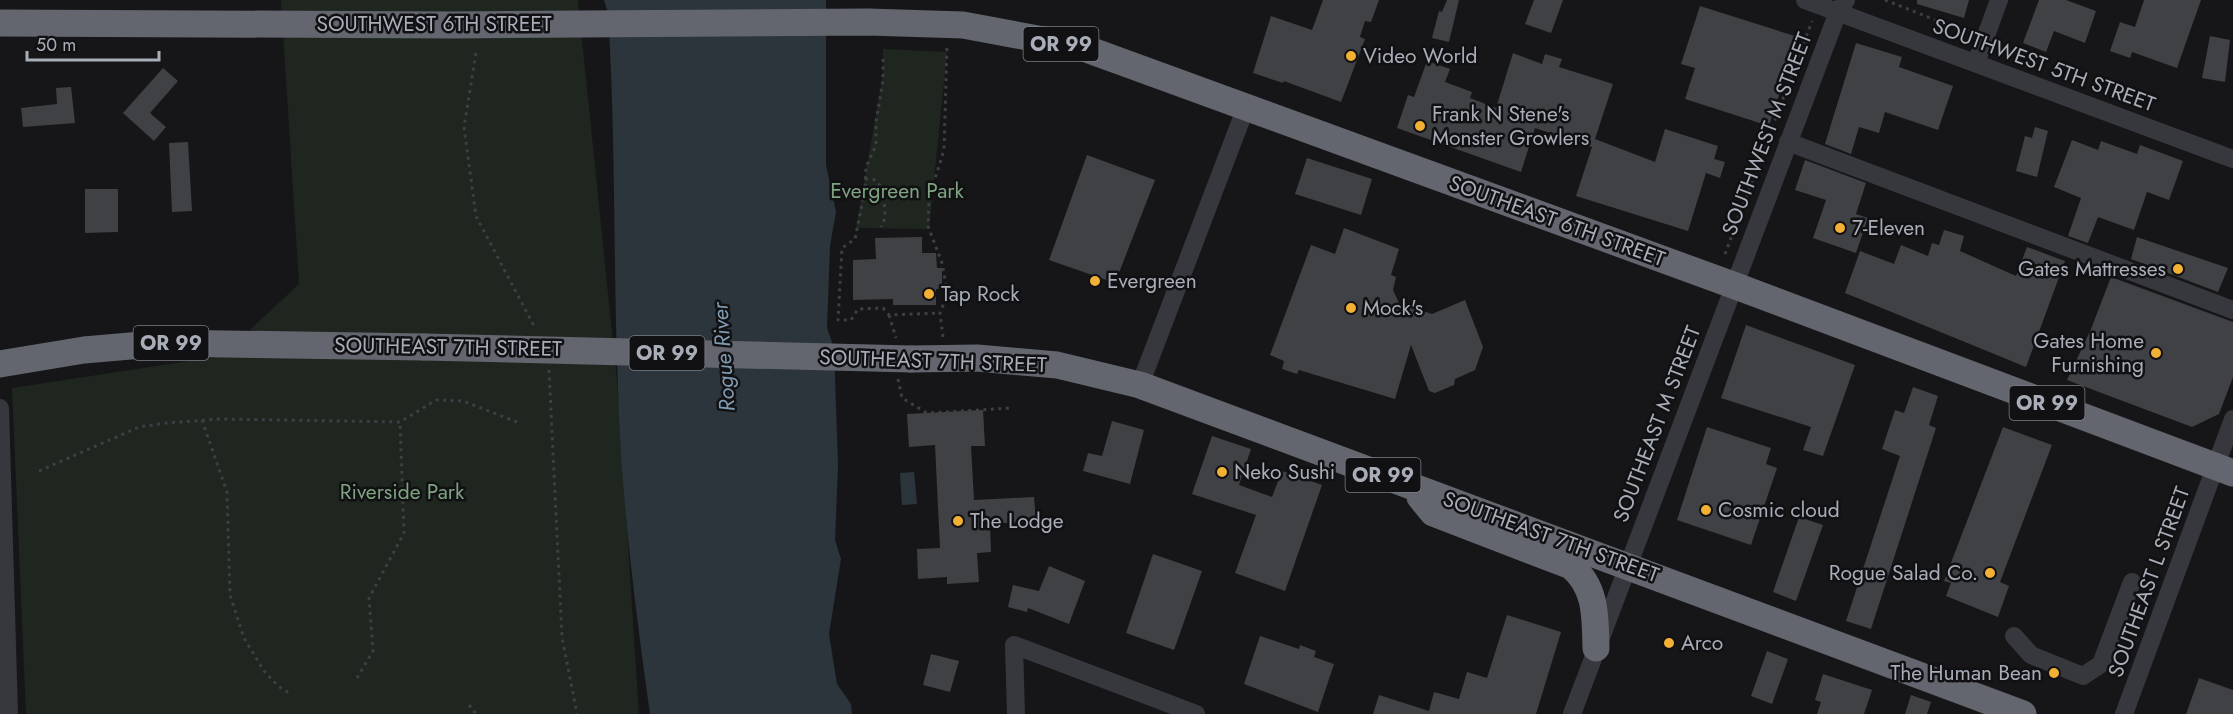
<svg xmlns="http://www.w3.org/2000/svg" width="2233" height="714" viewBox="0 0 2233 714" font-family="Jost,sans-serif">
<rect width="100%" height="100%" fill="#161618"/>
<path fill="#1e261f" d="M281,0h297l40,391 21,323h-613l-14,-326 210,-32 77,-72z
M883,49l64,3 -18,177 -73,-1 27,-154z"/>
<path fill="#2c353c" d="M604,0h222v165l10,47 -6,34 -3,82 7,20 4,118 -3,74 6,19 -12,75 8,50 14,20 1,10h-202c-15,-107 -29,-217 -32,-325 -5,-125 -2,-251 -10,-376z
M914,472l3,32 -15,1 -2,-32z"/>
<path fill="#404145" d="M1323,0h56l-8,22 -6,-1 -5,16 5,2 -24,63 -57,-21 -1,2 -30,-10 18,-57 41,14z
M1447,0h12l-10,42 -17,-4 7,-27 3,1z
M1534,0h29l-12,33 -26,-9z
M1917,0h52l-5,18 -47,-14z
M2039,0h27l30,11 -11,32 -31,-12 -8,21 -23,-9z
M2144,0h57l-24,68 -45,-16 -2,6 -20,-7 10,-29 15,5z
M1700,6l98,31 -29,89 -84,-27 10,-31 -14,-4z
M2210,36l20,4 -5,42 -23,-4z
M1856,43l46,14 -3,10 54,19 -15,44 -53,-18 -6,21 -20,-6 -8,27 -26,-10z
M1513,53l29,11 3,-10 17,5 -3,8 54,17 -18,55 60,23 10,-33 53,17 -4,13 11,3 -5,16 -14,-5 -18,58 -112,-35 16,-49 -57,-19 -14,44 -124,-44 11,-33 6,2 13,-36 23,8 -5,13 27,10 -2,6 26,10z
M163,68l15,13 -28,32 16,14 -12,14 -31,-28z
M71,87l4,36 -52,4 -2,-19 36,-4 -1,-16z
M2035,127l13,4 -11,46 -21,-6 9,-35 7,2z
M2072,140l26,10 3,-9 36,13 3,-9 43,16 -14,39 -22,-8 -13,38 -36,-13 -10,26 -20,-7 13,-38 -27,-11z
M188,142l4,69 -20,1 -3,-69z
M1087,155l68,25 -40,103 -66,-23z
M1307,158l65,21 -11,36 -66,-21z
M1805,160l61,23 -10,31 12,4 -12,35 -43,-15 13,-38 -31,-10z
M85,189h33v43l-33,1z
M1344,228l55,21 -8,26 5,2 -3,13 6,13 33,11 33,-14 18,47 -8,23 -20,9 -1,6 -19,8 -6,-2 -18,-46 -16,54 -96,-29 -2,4 -15,-5 2,-8 -14,-6 41,-110 24,9z
M1944,230l20,6 -4,15 56,25 11,-29 38,14 -39,106 -181,-74 15,-42 34,13 7,-19 27,11 4,-13 7,2z
M922,237v16h14l1,15h5v21h-6v16h-43v-6l-40,1v-40l23,-1 -1,-21z
M2137,237l91,31 -10,24 -87,-33z
M2111,277l122,45v55l-14,37 -27,13 -125,-47 24,-51z
M1746,325l109,40 -32,91 -20,-6 8,-23 -90,-29z
M1913,387l25,9 -9,29 7,3 -65,201 -25,-8 54,-165 -18,-7 13,-39 9,3z
M983,410l2,36h-14l3,54 60,-3 2,24 -46,3 1,28 -14,1 2,29 -32,2v-7l-29,2 -1,-30 23,-1 -5,-103 -26,2 -2,-33z
M1112,421l32,9 -14,54 -47,-13 5,-18 14,3z
M1707,427l64,21 -5,16 11,4 -26,77 -74,-25z
M2003,427l49,18 -52,137 9,4 -11,31 -52,-21 5,-13 -7,-2z
M1212,436l39,13 -12,36 33,12 10,-26 40,14 -37,106 -50,-18 21,-58 -64,-21z
M1799,517l24,8 -27,76 -23,-9z
M1153,554l49,17 -28,79 -48,-17z
M1049,566l36,15 -16,43 -41,-16 -1,4 -19,-5 5,-22 26,6z
M1507,615l54,17 -25,82h-163l6,-19 50,16 5,-19 25,7 8,-27 20,6z
M1260,636l39,13 1,-4 16,6 -2,6 20,7 -16,48 -74,-28z
M1767,651l21,8 -16,45 -21,-8z
M931,654l28,7 -9,31 -27,-7z
M1823,674l49,16 -8,24h-47l4,-12 -6,-2z
M2199,678l34,12v24h-47z
M1911,695l20,7 -4,12h-22z"/>
<g fill="none" stroke-linecap="round" stroke-linejoin="round">
<path stroke="#3d3f44" stroke-width="3" stroke-dasharray="3 4.5" stroke-linecap="butt" d="M1885,0l81,32 2,-3
M476,53l-12,74 12,89 59,112
M883,59v21l-7,42v23l-10,22 -1,23 -10,49 -13,9 -4,72h13l7,-11 25,-1 6,7 51,-2
M865,179l10,1 9,10 1,28 -4,9
M1725,254l87,-233
M889,315l7,23
M943,337l-3,-24 6,-15v-13l-4,-22 -14,-37 1,-28 15,-48 3,-103
M549,370l13,267 15,77
M898,379l4,19 25,15 85,-5
M202,420l25,72 3,103 14,43 20,33 14,15 11,7
M39,471l100,-44 27,-4 54,-4 180,3 36,-22 27,1 54,21
M357,678l16,-27 -4,-53 35,-65 -4,-111
M469,705l7,9"/>
<path stroke="#37383d" stroke-width="18" d="M1805,0l428,159
M1976,63l23,-63
M1788,142l445,168
M1140,385l106,-278
M0,408l9,306
M2014,636l17,19 52,21 18,-12 31,-82
M1016,714l-2,-69 182,69
M1572,714l266,-702 8,-12
M2124,714l109,-295"/>
<path stroke="#63666e" stroke-width="27" d="M0,23l454,2 414,-3 95,3 118,22 652,238 500,188
M911,359l66,-1 80,7 83,20 883,329
M0,364l84,-14 81,-7 259,4
M1420,497l13,16 138,53c26,22 24,51 25,82"/>
<path stroke="#63666e" stroke-width="27" d="M424,347l487,12"/>
</g>
<g fill="#f2b134" stroke="#111113" stroke-width="2">
<circle cx="1351" cy="56" r="6"/>
<circle cx="1420" cy="126" r="6"/>
<circle cx="1840" cy="228" r="6"/>
<circle cx="2178" cy="269" r="6"/>
<circle cx="1095" cy="281" r="6"/>
<circle cx="929" cy="294" r="6"/>
<circle cx="1351" cy="308" r="6"/>
<circle cx="2156" cy="353" r="6"/>
<circle cx="1222" cy="472" r="6"/>
<circle cx="1706" cy="510" r="6"/>
<circle cx="958" cy="521" r="6"/>
<circle cx="1990" cy="573" r="6"/>
<circle cx="1669" cy="643" r="6"/>
<circle cx="2054" cy="673" r="6"/>
</g>
<g text-anchor="middle" dominant-baseline="central" stroke-width="5" stroke-linejoin="round" paint-order="stroke">
<g fill="#111113" stroke="#7b7e86" stroke-width="1.5">
<rect x="1023.5" y="27" width="75" height="34" rx="4.5"/>
<rect x="133.5" y="326" width="75" height="34" rx="4.5"/>
<rect x="629.5" y="336" width="75" height="34" rx="4.5"/>
<rect x="2009.5" y="386" width="75" height="34" rx="4.5"/>
<rect x="1345.5" y="458" width="75" height="34" rx="4.5"/>
</g>
<g font-size="20" font-weight="bold" fill="#a8adb8">
<text x="1061" y="44">OR 99</text>
<text x="171" y="343">OR 99</text>
<text x="667" y="353">OR 99</text>
<text x="2047" y="403">OR 99</text>
<text x="1383" y="475">OR 99</text>
</g>
<g font-size="21" fill="#a8adb8" stroke="#111113">
<text x="434" y="24">SOUTHWEST 6TH STREET</text>
<text transform="translate(2044 65) rotate(20)">SOUTHWEST 5TH STREET</text>
<text transform="translate(1767 134) rotate(-69)">SOUTHWEST M STREET</text>
<text transform="translate(1557 221) rotate(20)">SOUTHEAST 6TH STREET</text>
<text transform="translate(448 347) rotate(1)">SOUTHEAST 7TH STREET</text>
<text transform="translate(933 361) rotate(2)">SOUTHEAST 7TH STREET</text>
<text transform="translate(1657 424) rotate(-69)">SOUTHEAST M STREET</text>
<text transform="translate(1551 537) rotate(20)">SOUTHEAST 7TH STREET</text>
<text transform="translate(2149 582) rotate(-70)">SOUTHEAST L STREET</text>
</g>
<g font-size="21" fill="#a8adb8" stroke="#111113" text-anchor="start">
<text x="1363" y="56">Video World</text>
<text x="1432" y="114">Frank N Stene's<tspan x="1432" dy="24">Monster Growlers</tspan></text>
<text x="1852" y="228">7-Eleven</text>
<text x="2166" y="269" text-anchor="end">Gates Mattresses</text>
<text x="1107" y="281">Evergreen</text>
<text x="941" y="294">Tap Rock</text>
<text x="1363" y="308">Mock's</text>
<text x="2144" y="341" text-anchor="end">Gates Home<tspan x="2144" dy="24">Furnishing</tspan></text>
<text x="1234" y="472">Neko Sushi</text>
<text x="1718" y="510">Cosmic cloud</text>
<text x="970" y="521">The Lodge</text>
<text x="1978" y="573" text-anchor="end">Rogue Salad Co.</text>
<text x="1681" y="643">Arco</text>
<text x="2042" y="673" text-anchor="end">The Human Bean</text>
</g>
<g font-size="21" fill="#7fa381" stroke="#111113">
<text x="897" y="191">Evergreen Park</text>
<text x="402" y="492">Riverside Park</text>
</g>
<g font-size="22" font-style="italic" fill="#7f9bb3" stroke="#111113">
<text transform="translate(723 357) rotate(-94)">Rogue River</text>
</g>
</g>
<path d="M27 51v9h132v-9" fill="none" stroke="#a8adb8" stroke-width="3"/>
<text x="36" y="51" font-size="18" fill="#a8adb8" stroke="#111113" stroke-width="4.5" paint-order="stroke">50 m</text>
</svg>
